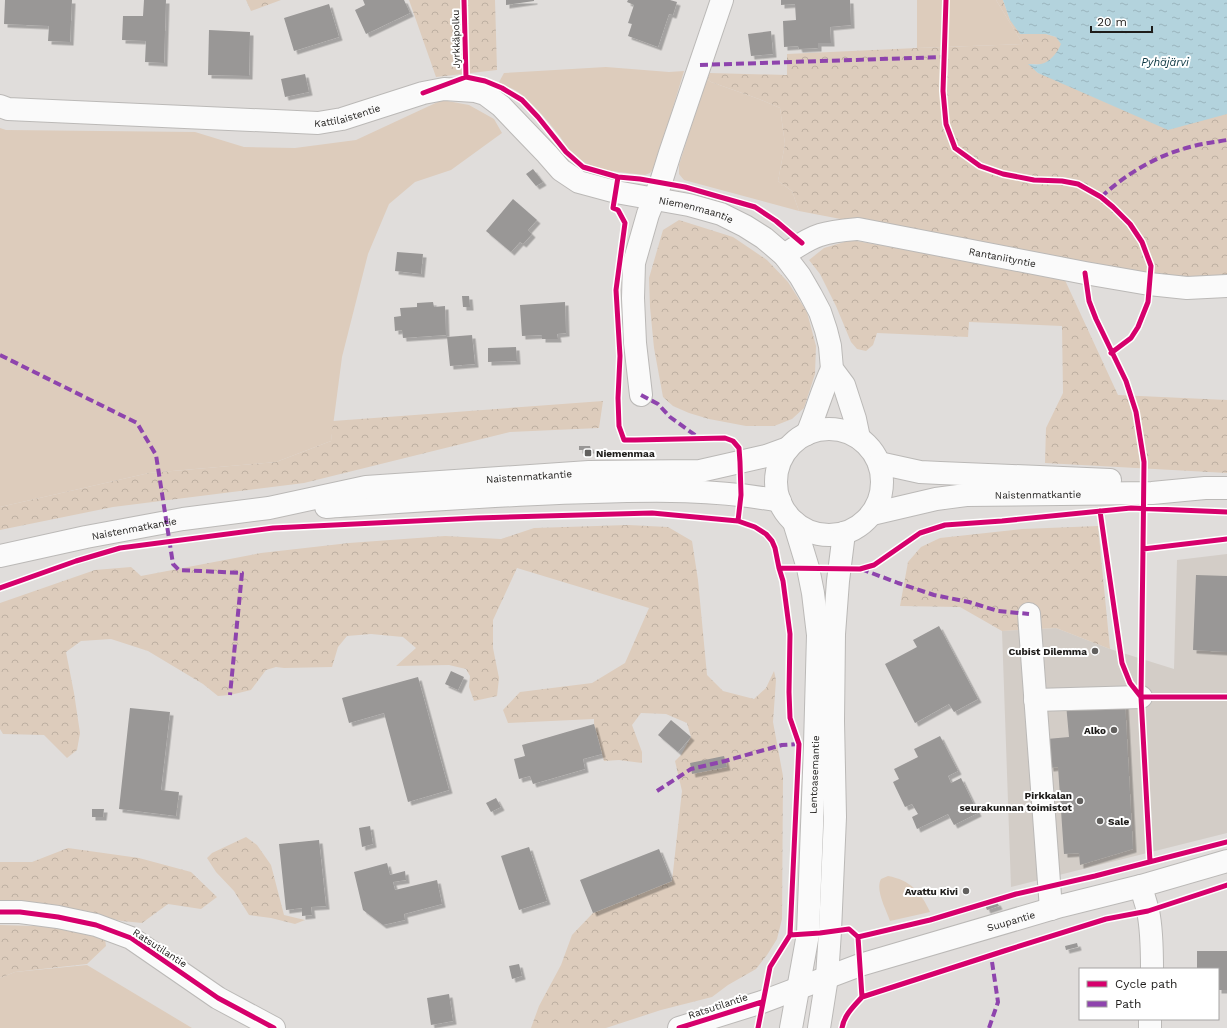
<svg xmlns="http://www.w3.org/2000/svg" width="1227" height="1028" viewBox="0 0 1227 1028" font-family="'Work Sans',sans-serif">
<defs>
<pattern id="forest-crowns" width="20" height="18" patternUnits="userSpaceOnUse"><rect width="20" height="18" fill="#ddccbc"/><path d="M2 6a3 3 0 1 1 6 0M12 15a3 3 0 1 1 6 0" fill="none" stroke="#bdafa1"/></pattern>
<pattern id="water-ripples" width="26" height="14" patternUnits="userSpaceOnUse"><rect width="26" height="14" fill="#b3d3dd"/><path d="M2 4q2-2 4 0t4 0M15 11q2-2 4 0t4 0" fill="none" stroke="#9ab5bd"/></pattern>
<filter id="shadow"><feDropShadow dx="3.5" dy="3.5" stdDeviation="0" flood-color="#0004"/></filter>
</defs>
<rect width="100%" height="100%" fill="#e0dddb"/>
<path fill="#d3cdc7" d="M1227,554v279l-216,54 -9,-256 54,-3 54,21 64,20 3,-109z"/>
<path fill="#ddccbc" d="M917,0h79l27,44 -106,4z
M606,67l63,5 15,-1 -29,96 -5,6 -5,2c-23,-3 -48,-3 -68,-17 -9,-7 -12,-15 -19,-24 -8,-11 -33,-40 -45,-45 -4,-2 -10,-3 -15,-5l6,-11z
M706,79l5,3 48,17 21,9 5,36 -7,37 14,10 7,20 -115,-31 -5,-6v-9z
M442,100l27,5 25,14 8,14 -51,37 -36,12 -26,22 -21,50 -26,103 -11,84 -55,21 -127,11 -149,34v-379l6,2 189,2 49,15 51,1 61,-8z
M888,876c22,4 33,16 42,36l-40,9c-4,-12 -15,-31 -9,-42z
M87,965l105,63h-192v-50l15,-6z"/>
<path fill="url(#forest-crowns)" d="M246,0h35l-30,11z
M409,0h86l2,70 -61,7z
M996,0h7l7,20 21,14h15l10,3 6,7c-4,9 -11,17 -19,20 -4,1 -10,0 -14,0l9,9 189,41v165l-36,1 -86,-10 -306,-59 -7,-20 -14,-10 7,-37 -5,-36 -21,-9 -48,-17 -5,-3v-5l4,-1 77,2v-21l130,-6 106,-4z
M679,220l54,17 34,23 21,22 19,30 9,34 -1,28 -11,34 -12,11 -18,7h-28l-37,-7 -20,-6 -16,-7 -10,-9 -9,-49 -4,-41 -1,-29 14,-48z
M851,240l213,38 54,117 109,5v73l-182,-10 1,-35 17,-35 -1,-67 -93,-4 -1,15 -91,-4 -4,12 -7,6 -9,-2 -6,-7 -15,-36 -16,-32 -11,-14 15,-12z
M603,401l-4,27 -89,4 -206,51 -191,24 -113,23v-23l149,-34 127,-11 55,-21 2,-20z
M628,525l40,2 24,14 6,39 9,95 16,16 31,8 12,-11 8,-17 2,9 -3,42 10,54 -1,143 -5,20 -10,16 -11,14 -28,16 -16,12 -51,13 -55,18h-75l8,-22 22,-41 11,-30 21,-22 79,-32 10,-90 -7,-30 6,-6 10,-18 -4,-14 -21,-9 -25,-1 -9,12 10,27v11l-23,-3 -15,1 -10,-37v-5l-86,4 -5,-13 17,-18 72,-9 33,-20 24,-55 -132,-40 -24,52v28l6,30 -2,18 -23,5 -5,-14 1,-11 -4,-7 -17,-4 -53,1 20,-18 -13,-11 -32,-3 -24,2 -9,11 -6,20 -48,1 -8,-1 -10,3 -15,20 -21,5 -12,1 -15,-12 -55,-33 -37,-12 -30,2 -15,11 8,41 6,40 -3,17 -10,8 -23,-23 -41,-1 -3,-5v-126l95,-33 36,-3 10,9 120,-23 88,-10 96,-7 56,3 33,-11z
M1098,526l12,123 -54,-21 -54,3 -42,-24 -60,-1 8,-44 13,-15 19,-9 82,-9z
M246,837l11,8 14,20 13,50 21,5 -10,4 -24,-6 -22,-3 -15,-24 -18,-19 -9,-14 5,-5z
M68,848l71,10 52,14 26,25 -16,12 -33,-5 -26,19 -20,-2 -65,-14 -57,-6v-39h32z
M0,925l66,2 39,12 1,7 -19,18 -72,8 -15,6z"/>
<path fill="url(#water-ripples)" d="M1003,0h224v114l-59,16 -130,-57 -10,-9c4,0 9,1 13,0 9,-2 17,-12 20,-20l-5,-7 -10,-3h-26l-10,-14z"/>
<path fill="#999796" filter="url(#shadow)" d="M5,0h67l-2,42 -22,-1 1,-15 -45,-2z
M144,0h22l-2,63 -19,-1 1,-21 -24,-1 1,-24h20z
M363,0h41l6,13 -44,21 -11,-24 10,-5z
M506,0h28v1l-28,4z
M628,0h42l7,2 -4,13 -4,-1 -11,33 -30,-11 4,-12 -4,-1 6,-18 -7,-3z
M781,0h69l1,25 -21,2 1,16h-13v5l-19,1 -1,-3 -14,1 -1,-26 13,-1 -1,-16 -14,1z
M329,4l10,33 -45,14 -10,-33z
M209,30l41,2 -1,44 -41,-1z
M771,31l2,23 -22,2 -3,-22z
M305,74l4,18 -24,5 -4,-18z
M533,169l10,13 -7,4 -10,-12z
M513,199l24,21 -9,10 4,4 -9,10 -3,-2 -9,10 -25,-21z
M397,252l26,2 -2,20 -26,-3z
M462,296h7l1,11h-7z
M433,302l1,5 11,-1 1,29 -43,3 -1,-8 -7,1 -1,-14 7,-1 -1,-8 17,-1v-4z
M565,302l1,31 -9,1 1,5h-16v-4l-20,1 -2,-31z
M472,335l3,29 -25,2 -3,-29z
M516,347l1,14 -29,1v-14z
M579,446h11l1,4h-12z
M1196,575l31,1v76l-34,-2z
M939,626l39,73 -24,13 -5,-8 -34,19 -30,-59 32,-17 -4,-7z
M451,671l13,6 -6,13 -13,-6z
M418,677l31,113 -41,12 -24,-89 -35,10 -7,-25z
M1125,701l8,148 -53,16 -1,-12 -15,1 -6,-87 -8,1 -3,-29 22,-2 -3,-33z
M130,708l40,4 -9,78 18,2 -3,24 -57,-7z
M671,720l20,17 -13,15 -20,-17z
M594,724l8,30 -19,5 2,10 -52,15 -3,-8 -11,3 -5,-20 11,-3 -3,-11z
M940,736l18,35 -10,5 3,7 10,-5 17,35 -24,12 -6,-11 -31,15 -5,-12 6,-3 -6,-10 -7,3 -12,-25 6,-3 -5,-10 24,-12 -4,-8z
M724,756l3,11 -35,7 -2,-11z
M496,798l5,9 -10,5 -5,-9z
M92,809h12l-1,8h-11z
M370,826l3,18 -11,3 -3,-19z
M319,840l7,66 -15,1 1,8 -10,1v-8l-16,2 -7,-66z
M529,847l18,54 -28,9 -18,-54z
M659,849l13,32 -79,32 -13,-33z
M387,863l3,12 15,-4 1,9 -13,2 2,8 42,-10 5,24 -38,10 1,6 -22,5 -20,-15 -9,-38z
M997,902l2,4 -12,4 -2,-5z
M1077,943l1,4 -12,3 -1,-4z
M1197,951h30v39h-9v-21h-21z
M519,964l3,12 -10,3 -3,-13z
M449,994l4,27 -22,4 -4,-27z"/>
<g fill="none" stroke-linecap="round" stroke-linejoin="round">
<g stroke="#bbb9b7" stroke-width="24">
<g id="minor">
<path id="s1" d="M0,106l8,3 310,14 24,-4 81,-26 21,-4 31,2 10,3 16,12 46,48 14,16 18,12 37,10 73,13 32,9 24,12 19,12 20,17 16,21 11,19 9,17 6,18 4,16 2,23 12,16 11,34 4,19"/>
<path id="s2" d="M784,255c11,-7 23,-16 36,-20 12,-4 26,-5 38,-6l227,44 64,11 38,4 40,-2"/>
<path d="M641,395l-6,-52 -2,-45 1,-35 14,-49 13,-32 9,-29 52,-153"/>
<path d="M807,434c9,-21 15,-44 25,-65"/>
<path d="M1029,614l22,295"/>
<path d="M1035,700l106,-3"/>
<path d="M1141,886c2,9 5,17 7,25 4,19 4,39 4,58"/>
<path d="M0,912h20l38,5 38,8 35,13 87,60 56,30"/>
<path id="s3" d="M679,1028l83,-26 98,-37 201,-59 80,-20 86,-25"/>
<path d="M1150,1028v-9"/>
</g>
</g>
<g stroke="#bbb9b7" stroke-width="24">
<g id="major">
<circle cx="829" cy="482" r="53"/>
<path d="M879,463l41,9 20,1 170,7"/>
<path d="M326,507c89,-6 177,-13 266,-15 64,-2 124,-3 188,9"/>
<path id="s4" d="M872,514l64,-15 30,-4 186,-2 53,-5h22"/>
<path id="s5" d="M0,556l86,-19 97,-18 86,-11 97,-21 223,-15 111,-1 66,-15 22,-8"/>
<path id="s6" d="M791,1028l17,-94 7,-189 3,-110 -5,-42 -5,-25 -14,-46"/>
<path d="M819,1028l8,-51 3,-46 5,-114 -2,-96 1,-87 4,-53 6,-48"/>
</g>
</g>
<use href="#minor" stroke="#fafafa" stroke-width="22"/>
<use href="#major" stroke="#fafafa" stroke-width="22"/>
<path stroke="#8e44ad" stroke-width="4" stroke-dasharray="8 4" stroke-linecap="butt" d="M700,65l244,-8
M1101,197c26,-24 58,-43 93,-51 11,-3 22,-4 33,-6
M0,355l137,68 19,32 17,109 6,6 63,3 -12,122
M641,395l17,9 12,13 29,21
M861,569l37,14 36,12 35,7 29,9 31,3
M657,791l34,-22 34,-8 57,-16 17,-1
M989,1028l9,-26 -7,-47"/>
<g stroke="#fff" stroke-width="8">
<path id="cycleway" d="M464,0l2,77
M946,0l-3,91 3,33 9,24 25,18 23,8 31,6 28,1 16,3 23,13 12,10 17,17 12,18 9,24 -3,36 -10,25 -7,11 -20,15
M423,93l43,-16 19,4 17,7 20,12 16,17 28,35 17,15 35,10 22,2 45,8 70,20 21,14 26,22
M618,177l-5,31 5,2 7,13 -9,67 4,66 -2,42 1,28 5,14h11l90,-2 8,3 6,7 1,14 1,33 -3,26
M1085,273l4,28 7,18 30,62 10,31 8,50 -1,87
M1100,511l22,152 8,20 11,14h86
M779,568l81,1 14,-4 46,-32 25,-8 57,-4 129,-13 96,4
M0,588l76,-27 44,-13 153,-20 204,-10 175,-5 86,8 17,6 11,7 6,7 3,7 4,20 4,13 7,53 -1,58 1,26 9,26 -9,191 -20,32 -12,61
M1150,862l-9,-165 2,-148 84,-10
M0,912h20l38,5 38,8 35,13 87,60 56,30
M790,935l30,-2 29,-4 9,8 72,-17 86,-26 79,-18 132,-34
M862,997l142,-46 102,-32 42,-8 79,-26
M679,1028l83,-26
M842,1028c2,-13 12,-22 20,-31l-4,-60"/>
</g>
<use href="#cycleway" stroke="#d6006c" stroke-width="5"/>
</g>
<g fill="#62605e" stroke="#fff" stroke-width="1.5">
<rect x="584" y="449" width="8" height="8" rx="2"/>
<circle cx="1095" cy="651" r="4"/>
<circle cx="1114" cy="730" r="4"/>
<circle cx="1080" cy="801" r="4"/>
<circle cx="1100" cy="821" r="4"/>
<circle cx="966" cy="891" r="4"/>
</g>
<g text-anchor="middle" dominant-baseline="central" stroke-width="4" stroke-linejoin="round" paint-order="stroke">
<g font-size="10" fill="#1e1c1a" stroke="#fff">
<text transform="translate(456 39) rotate(-91)">Jyrkkäpolku</text>
<text stroke="none"><textPath href="#s1" startOffset="349">Kattilaistentie</textPath></text>
<text stroke="none"><textPath href="#s1" startOffset="741">Niemenmaantie</textPath></text>
<text stroke="none"><textPath href="#s2" startOffset="227">Rantaniityntie</textPath></text>
<text stroke="none"><textPath href="#s5" startOffset="536">Naistenmatkantie</textPath></text>
<text stroke="none"><textPath href="#s4" startOffset="168">Naistenmatkantie</textPath></text>
<text stroke="none"><textPath href="#s5" startOffset="137">Naistenmatkantie</textPath></text>
<text stroke="none"><textPath href="#s6" startOffset="255">Lentoasemantie</textPath></text>
<text stroke="none"><textPath href="#s3" startOffset="349">Suupantie</textPath></text>
<text transform="translate(160 948) rotate(33)">Ratsutilantie</text>
<text transform="translate(718 1006) rotate(-18)">Ratsutilantie</text>
</g>
<g font-size="10" font-weight="bold" fill="#1e1c1a" stroke="#fff" text-anchor="end">
<text x="596" y="453" text-anchor="start">Niemenmaa</text>
<text x="1087" y="651">Cubist Dilemma</text>
<text x="1106" y="730">Alko</text>
<text x="1072" y="795">Pirkkalan<tspan x="1072" dy="12">seurakunnan toimistot</tspan></text>
<text x="1108" y="821" text-anchor="start">Sale</text>
<text x="958" y="891">Avattu Kivi</text>
</g>
<g font-size="11" font-style="italic" fill="#083440" stroke="#fff">
<text x="1165" y="62">Pyhäjärvi</text>
</g>
</g>
<rect x="1079" y="968" width="140" height="52" fill="#ffffff" stroke="#a5a4a3"/>
<rect x="1087" y="981" width="20" height="6" fill="#d6006c" stroke="#a5a4a3"/>
<text x="1115" y="988" font-size="12" fill="#1e1c1a">Cycle path</text>
<rect x="1087" y="1001" width="20" height="6" fill="#8e44ad" stroke="#a5a4a3"/>
<text x="1115" y="1008" font-size="12" fill="#1e1c1a">Path</text>
<path d="M1091 26v6h61v-6" fill="none" stroke="#1e1c1a" stroke-width="2"/>
<text x="1097" y="26" font-size="12" fill="#1e1c1a" stroke="#ffffff" stroke-width="3" paint-order="stroke">20 m</text>
</svg>
